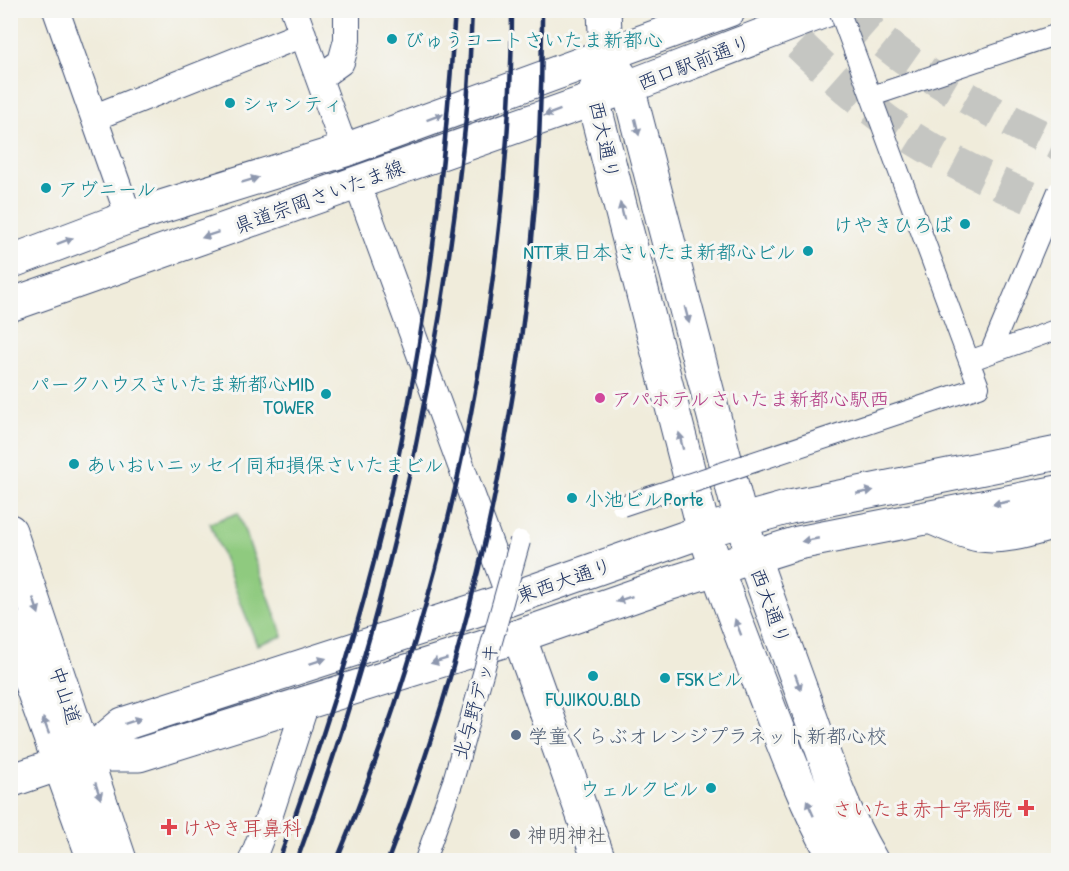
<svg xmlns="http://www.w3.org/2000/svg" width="1069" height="871" viewBox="0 0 1069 871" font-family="'Patrick Hand','Klee One',sans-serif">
<rect width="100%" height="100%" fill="#f6f6f2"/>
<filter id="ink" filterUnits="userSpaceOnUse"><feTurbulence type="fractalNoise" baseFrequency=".0167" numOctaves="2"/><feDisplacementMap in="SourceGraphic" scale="12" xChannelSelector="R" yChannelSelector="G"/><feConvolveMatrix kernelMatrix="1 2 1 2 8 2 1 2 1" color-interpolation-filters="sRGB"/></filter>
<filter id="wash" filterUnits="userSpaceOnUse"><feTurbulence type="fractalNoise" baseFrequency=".008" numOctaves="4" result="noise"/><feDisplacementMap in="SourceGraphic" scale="24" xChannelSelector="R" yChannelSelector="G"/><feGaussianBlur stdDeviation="1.35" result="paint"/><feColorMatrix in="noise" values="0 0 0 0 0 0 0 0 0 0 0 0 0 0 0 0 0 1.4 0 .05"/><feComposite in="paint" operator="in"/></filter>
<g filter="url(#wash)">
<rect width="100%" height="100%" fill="#f0ecdb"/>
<path fill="#8fca7f" stroke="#557c6e" stroke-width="1.5" d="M238,513l45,123 -26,9 -47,-122z"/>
</g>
<g filter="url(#ink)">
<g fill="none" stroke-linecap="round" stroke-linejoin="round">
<path stroke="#c5c6c2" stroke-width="33" stroke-dasharray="33 16" stroke-linecap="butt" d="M764,10c39,39 79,78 123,111 52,37 113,65 171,88
M849,10c57,60 136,99 209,134"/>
<g stroke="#3b4b71" stroke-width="28">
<path id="minor" d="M56,10l73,207
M294,10l51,140
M320,77l21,-15 6,-22v-30
M95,117l208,-83
M357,183l153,416
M252,860l19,-49 35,-108"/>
</g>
<g stroke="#3b4b71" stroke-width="35">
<path id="tertiary" d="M604,10l2,45 -13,45 111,431c17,53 38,106 58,158 22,58 44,117 74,171
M612,64l16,23 113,433c20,61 42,120 64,181 19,54 37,110 66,159
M519,636l80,224
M10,781l50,-17"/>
</g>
<g stroke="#3b4b71" stroke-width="35">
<path id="secondary" d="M10,262l119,-45 216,-67 384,-140
M10,305l618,-218 199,-77"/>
</g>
<g stroke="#3b4b71" stroke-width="35">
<path id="primary" d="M930,517c16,7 33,15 49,18 28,4 54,-6 79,-13
M86,755l37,-31 387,-125 194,-68 86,-24 268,-54
M60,764l26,-9h53l380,-119 152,-53 127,-40 260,-51"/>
</g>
<g stroke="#3b4b71" stroke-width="35">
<path id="trunk" d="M10,531l110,329
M10,626l84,234"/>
</g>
<use href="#minor" stroke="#fff" stroke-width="26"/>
<use href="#tertiary" stroke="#fff" stroke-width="33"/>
<use href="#secondary" stroke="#fff" stroke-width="33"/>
<use href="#primary" stroke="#fff" stroke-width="33"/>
<use href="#trunk" stroke="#fff" stroke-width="33"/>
<path stroke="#1b2f5e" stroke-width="4.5" d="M279,860c43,-117 82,-237 110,-360 36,-161 56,-325 66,-490
M297,860c87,-232 140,-476 167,-723 5,-42 6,-84 8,-127
M337,860c86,-207 139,-418 163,-642 7,-68 12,-138 12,-208
M388,860c105,-270 155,-559 154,-850"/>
<g stroke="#3b4b71" stroke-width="22" stroke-linecap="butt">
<path id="pedestrian-bridge" d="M839,10l130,351
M872,96l186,-62
M990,353l68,-162
M622,506l357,-119 -10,-26 89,-32
M425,860l28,-79 67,-240"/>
</g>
<use href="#pedestrian-bridge" stroke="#fff" stroke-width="20"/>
</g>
<defs><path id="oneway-solid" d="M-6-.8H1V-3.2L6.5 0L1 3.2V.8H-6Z" transform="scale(1.5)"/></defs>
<g fill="#8d97ae">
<use href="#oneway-solid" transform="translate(552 113) rotate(160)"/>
<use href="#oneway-solid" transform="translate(435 117) rotate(-20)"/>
<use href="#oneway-solid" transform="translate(637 127) rotate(76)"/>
<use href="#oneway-solid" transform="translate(250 180) rotate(-17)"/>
<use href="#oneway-solid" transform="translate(622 211) rotate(-104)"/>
<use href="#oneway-solid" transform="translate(210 235) rotate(161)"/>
<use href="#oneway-solid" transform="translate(65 241) rotate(-21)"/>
<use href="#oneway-solid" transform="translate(687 315) rotate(75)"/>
<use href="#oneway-solid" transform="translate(681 441) rotate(-104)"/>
<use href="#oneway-solid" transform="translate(865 492) rotate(-11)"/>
<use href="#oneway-solid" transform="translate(1001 503) rotate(169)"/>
<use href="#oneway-solid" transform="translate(810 540) rotate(169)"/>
<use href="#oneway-solid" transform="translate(624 599) rotate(161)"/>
<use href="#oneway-solid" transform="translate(36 606) rotate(71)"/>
<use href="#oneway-solid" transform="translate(738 627) rotate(-111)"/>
<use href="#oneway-solid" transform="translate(318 661) rotate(-18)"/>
<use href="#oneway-solid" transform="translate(439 661) rotate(163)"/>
<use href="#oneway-solid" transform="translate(798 682) rotate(70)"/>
<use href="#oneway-solid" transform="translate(133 721) rotate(-19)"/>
<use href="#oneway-solid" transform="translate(46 726) rotate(-110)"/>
<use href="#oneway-solid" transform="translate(98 791) rotate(72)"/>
<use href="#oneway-solid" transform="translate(810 808) rotate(-114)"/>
</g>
</g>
<g fill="#0f9aa8" stroke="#f6f6f2" stroke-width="2">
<circle cx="392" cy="39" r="6"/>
<circle cx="230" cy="103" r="6"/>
<circle cx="46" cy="188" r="6"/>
<circle cx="965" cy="224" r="6"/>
<circle cx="808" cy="251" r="6"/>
<circle cx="326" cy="394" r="6"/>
<circle cx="74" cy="464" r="6"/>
<circle cx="572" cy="498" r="6"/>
<circle cx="593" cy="676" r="6"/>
<circle cx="665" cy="678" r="6"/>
<circle cx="711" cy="788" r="6"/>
</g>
<circle fill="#d1479c" stroke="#f6f6f2" stroke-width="2" cx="600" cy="398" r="6"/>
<circle fill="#5c6f8a" stroke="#f6f6f2" stroke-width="2" cx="516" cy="735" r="6"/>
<g fill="#e0444e" stroke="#f6f6f2" stroke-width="2">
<path d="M1023 799h6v6h6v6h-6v6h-6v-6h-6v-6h6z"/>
<path d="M166 818h6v6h6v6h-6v6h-6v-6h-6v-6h6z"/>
</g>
<circle fill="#6b7280" stroke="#f6f6f2" stroke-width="2" cx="515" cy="834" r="6"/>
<g text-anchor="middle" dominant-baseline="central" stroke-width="6" stroke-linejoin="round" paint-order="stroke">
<g font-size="20" fill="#0d838f" stroke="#f6f6f2" text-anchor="start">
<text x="404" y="39">びゅうコートさいたま新都心</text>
<text x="242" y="103">シャンティ</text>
<text x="58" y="188">アヴニール</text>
<text x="953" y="224" text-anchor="end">けやきひろば</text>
<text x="796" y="251" text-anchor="end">NTT東日本 さいたま新都心ビル</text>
<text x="314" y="383" text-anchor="end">パークハウスさいたま新都心MID<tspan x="314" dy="23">TOWER</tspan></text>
<text x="86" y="464">あいおいニッセイ同和損保さいたまビル</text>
<text x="584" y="498">小池ビルPorte</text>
<text x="677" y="678">FSKビル</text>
<text x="593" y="698" text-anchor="middle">FUJIKOU.BLD</text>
<text x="699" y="788" text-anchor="end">ウェルクビル</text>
</g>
<g font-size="20" fill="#1b2f5e" stroke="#f6f6f2">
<text transform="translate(694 62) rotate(-21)">西口駅前通り</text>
<text transform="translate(605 140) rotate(78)">西大通り</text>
<text transform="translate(319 196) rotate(-20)">県道宗岡さいたま線</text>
<text transform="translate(564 580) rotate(-19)">東西大通り</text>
<text transform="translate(771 606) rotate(70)">西大通り</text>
<text transform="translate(66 695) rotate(72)">中山道</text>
<text transform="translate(475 701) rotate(-74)">北与野デッキ</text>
</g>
<g font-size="20" fill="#b23c85" stroke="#f6f6f2" text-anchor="start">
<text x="612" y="398">アパホテルさいたま新都心駅西</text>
</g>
<g font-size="20" fill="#4e5e75" stroke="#f6f6f2" text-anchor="start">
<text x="528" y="735">学童くらぶオレンジプラネット新都心校</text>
</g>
<g font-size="20" fill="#be3a42" stroke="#f6f6f2" text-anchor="end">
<text x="1012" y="808">さいたま赤十字病院</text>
<text x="182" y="827" text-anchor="start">けやき耳鼻科</text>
</g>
<g font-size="20" fill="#5b616d" stroke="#f6f6f2" text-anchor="start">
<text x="527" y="834">神明神社</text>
</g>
</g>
<rect width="1069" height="871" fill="none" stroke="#f6f6f2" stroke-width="36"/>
</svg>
